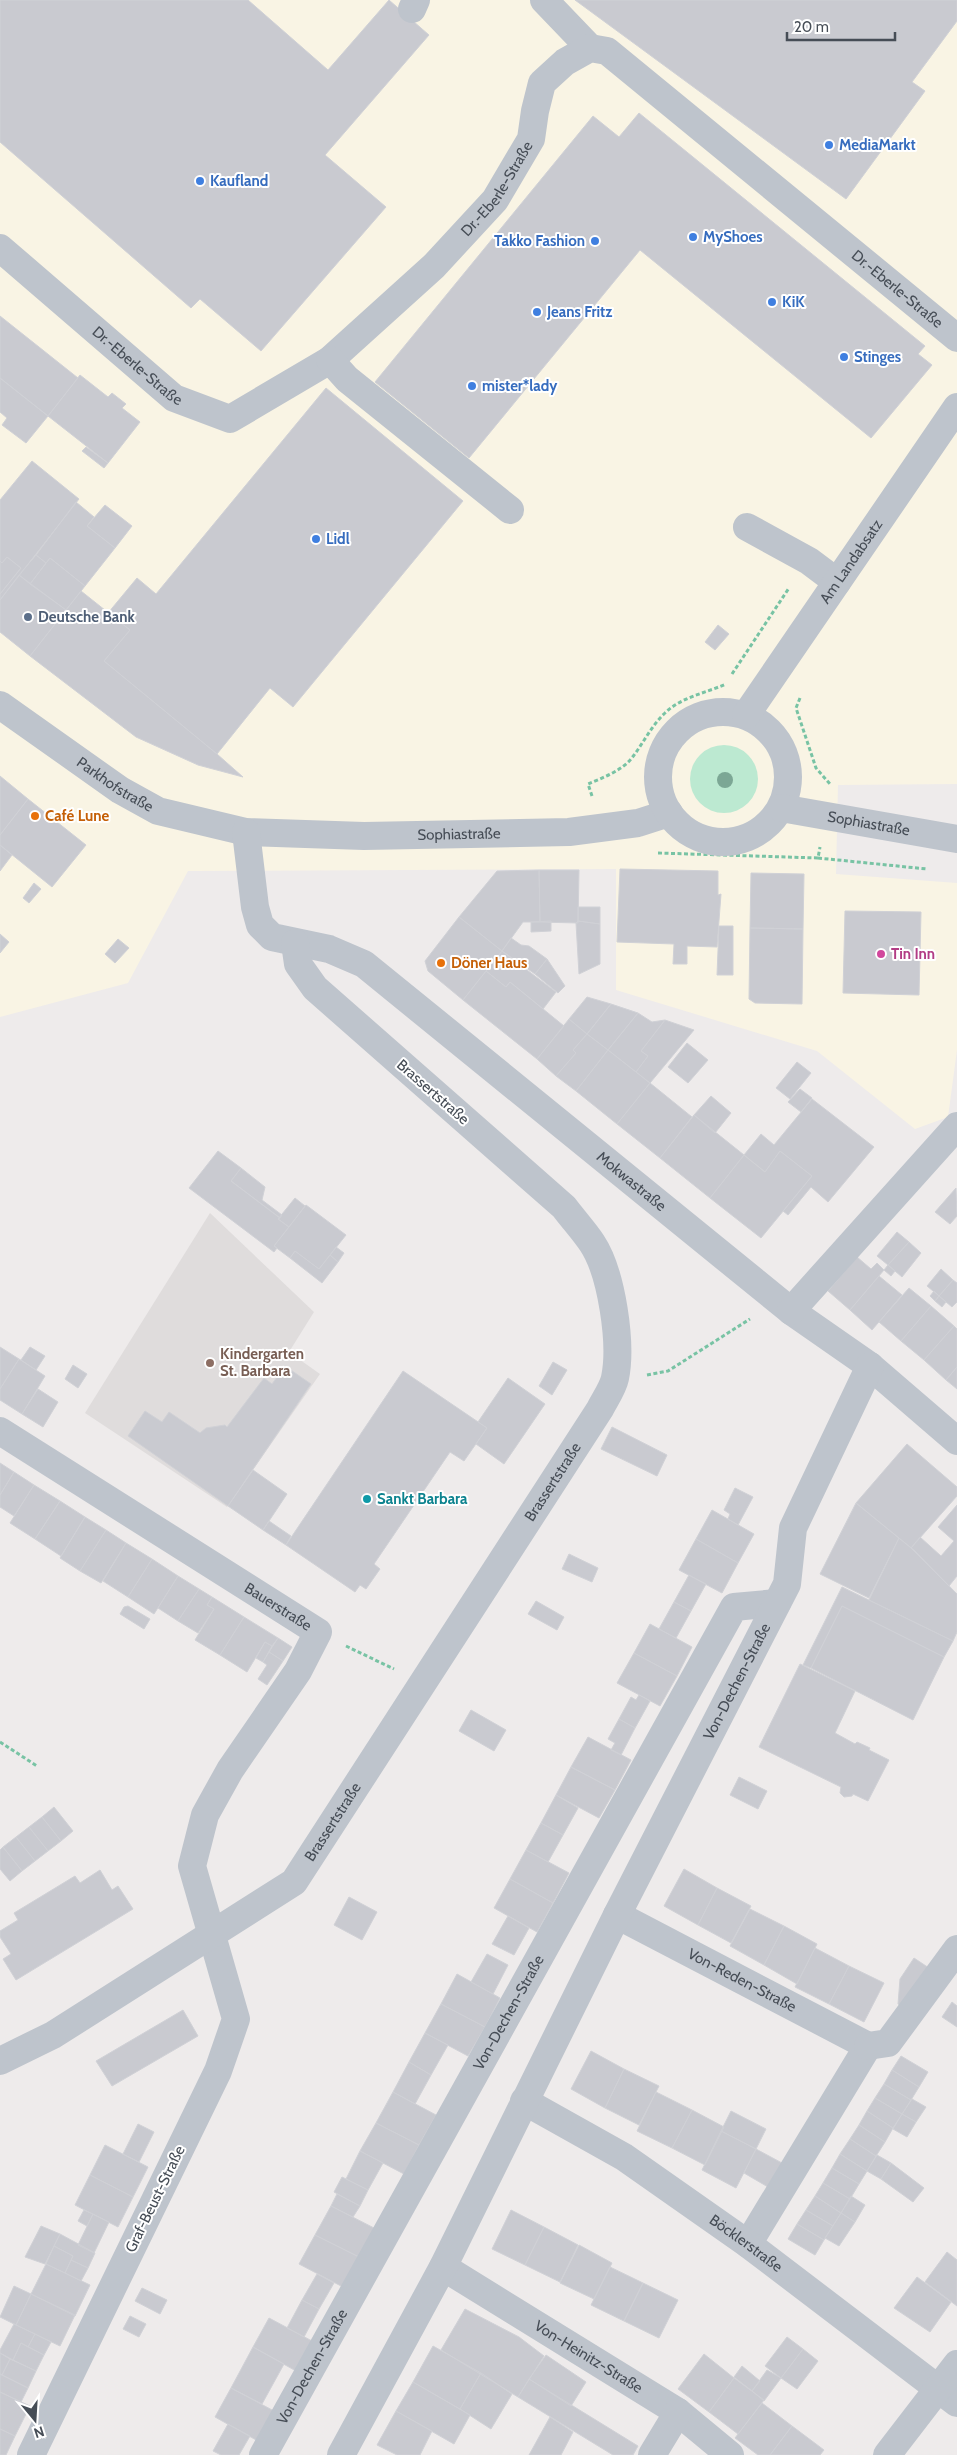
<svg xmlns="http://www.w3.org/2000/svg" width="957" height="2455" viewBox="0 0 957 2455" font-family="Cabin,sans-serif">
<rect width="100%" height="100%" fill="#eeebeb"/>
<path fill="#f9f4e4" d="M0,0h957v784l-119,1 -2,89 121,9v167l-9,67 -33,12 -98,-78 -201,-61v-121l-428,2 -60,112 -128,34z"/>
<path fill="#dfdcdc" d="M210,1213l104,99 -25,40 31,22 -93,133 -142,-94z"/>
<path fill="#bce9d1" d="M690 779a34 34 0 1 1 68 0a34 34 0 1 1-68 0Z"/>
<path fill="#c9cad0" stroke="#d0d1d6" d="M0,0h248l80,70 61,-70 40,35 -104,120 61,52 -125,144 -61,-52 -9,9 -191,-166z
M575,0h382v21l-45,61 13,9 -79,108z
M639,113l286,233 -7,8 14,11 -61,73 -231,-188 -171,208 -94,-76 218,-266 26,21z
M0,316l78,62 -30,38 -48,-38z
M80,375l28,22 4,-4 14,11 -4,4 18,14 -32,41 -60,-47z
M0,378l48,38 -22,27 -24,-18 5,-7 -7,-6z
M326,388l137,113 -170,206 -23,-19 -53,66 -113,-93 26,-31 -22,-17 29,-35 19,16z
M86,447l22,16 -4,5 -22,-17z
M32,461l47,38 -79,101v-6l21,-26 -14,-11 -5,6 -2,-2v-61z
M76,502l18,15 -7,9 28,22 -30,38 -35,-28 -4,5 -10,-8z
M105,505l27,21 -17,22 -28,-22z
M36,555l10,8 -16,21 -11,-9z
M7,557l14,11 -21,26v-33l2,2z
M50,558l35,28 -19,24 -36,-26z
M19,575l47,35 -36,46 -30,-24v-32z
M81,591l49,39 -26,31 113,93 26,23 -45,-12 -62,-28 -106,-81z
M718,625l11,9 -14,16 -10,-8z
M0,776l28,23 -28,36z
M28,799l58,46 -34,42 -52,-42v-10z
M0,845l12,10 -12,16z
M620,869l98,2v24l3,-1 -4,53 -30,-1v18h-14l1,-20 -57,-2z
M539,870l1,52h-17l-21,29 -43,-34 38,-46z
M539,870h40l-1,53 -38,-1z
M751,873l53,1 -1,55 -53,-1z
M34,883l7,6 -12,14 -6,-5z
M578,907h22v17l-22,-3z
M845,911l76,1 -2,83 -76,-2z
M459,917l43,34 -39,49 -35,-29 -3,-10z
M551,921v10l-20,1v-10z
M578,921l22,3v40l-21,10 -3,-51z
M719,926h14v49h-16z
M750,928l53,1 -1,75 -47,-1 -6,-4z
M0,934l9,8 -9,11z
M511,938l10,7 8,1 18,13 -12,15 -33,-23z
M118,939l11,9 -14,15 -10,-9z
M502,951l54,41 -13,17 -33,-27 -4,5 -20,-16z
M547,959l18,27 -7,7 -23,-19z
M486,971l20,16 4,-5 54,44 -27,33 -74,-59z
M587,997l24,7 -24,30 -18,-15z
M611,1004l27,9 -30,37 -21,-16z
M638,1013l14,9 13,-2 -24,31 7,5 -12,16 -28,-22z
M569,1019l18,15 -14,16 3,3 -20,23 -19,-17z
M665,1020l29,10 -44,53 -14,-11 12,-16 -7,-5z
M587,1034l21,16 -32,41 -20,-15 20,-23 -3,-3z
M687,1043l21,17 -20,23 -20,-16z
M608,1050l42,33 -33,41 -41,-33z
M797,1062l14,11 -21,26 -14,-11z
M650,1083l42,34 -32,41 -43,-34z
M800,1089l12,9 -11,14 -13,-10z
M711,1096l20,17 -16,20 -21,-18z
M812,1099l62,48 -46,55 -17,-15 -23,28 -5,-4 29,-35 -32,-25 -15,21 -21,-17 17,-21 13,11z
M694,1115l50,40 -34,43 -50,-40z
M218,1151l23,17 -10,13 49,37 -2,1 11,8 -15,19 3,2 -3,4 -85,-64z
M780,1151l32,25 -51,62 -51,-40 34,-43 21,17z
M241,1168l24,19 -3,13 20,15 -2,3 -49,-37z
M956,1188l1,28 -7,8 -15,-12z
M295,1198l10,8 -16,21 -11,-8z
M306,1205l40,30 -27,34 -24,-18 -5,7 -16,-12z
M897,1232l12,10 -21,23 -11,-9z
M909,1242l12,11 -19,24 -14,-12z
M336,1247l8,6 -6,9 -8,-7z
M295,1251l24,18 11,-14 8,7 -16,21 -32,-25z
M857,1257l14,12 6,-6 7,7 -34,40 -22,-19z
M888,1265l7,6 -4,5 -7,-6z
M941,1269l12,11 -14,16 -12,-10z
M879,1276l23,19 -30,35 -22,-20z
M953,1280l4,3v19l-5,5 -13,-11z
M909,1288l22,18 -30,35 -22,-19z
M934,1291l5,5 -4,5 -5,-5z
M939,1296l7,6 -4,5 -7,-6z
M931,1306l23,20 -30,34 -23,-19z
M954,1326l3,3v38l-11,13 -22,-20z
M0,1347l19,12 -19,30z
M30,1347l15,9 -9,14 -15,-10z
M19,1359l26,17 -23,38 -22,-14v-11z
M553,1362l14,8 -15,25 -13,-9z
M73,1365l14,9 -9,14 -13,-9z
M285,1366l26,18 -83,122 -100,-70 17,-25 17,11 7,-10 31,21 6,-5 19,-3 2,2 37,-49 8,6z
M957,1367v22l-11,-9z
M403,1371l84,57 -23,33 -14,-9 -76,112 6,5 -14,20 -6,-4 -5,7 -69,-47z
M508,1378l37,26 -41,60 -28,-20 11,-16 -9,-6z
M38,1389l20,13 -15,25 -21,-13z
M612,1427l55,28 -10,21 -56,-27z
M907,1444l50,43v9l-46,52 -55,-45z
M0,1463l14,9 -14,23z
M253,1470l34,24 -24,36 -35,-24z
M14,1472l20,13 -20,31 -14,-9v-12z
M34,1485l26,16 -25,38 -25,-16z
M735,1488l18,9 -15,28 -10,-6 2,-5 -6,-4z
M60,1501l25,16 -24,39 -26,-17z
M856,1503l43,35 -30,60 -49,-24z
M957,1505v71l-8,10 -38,-38 9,-11 21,19 13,-15 -16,-14z
M712,1510l42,24 -16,29 -42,-24z
M85,1517l21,13 -26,41 -20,-13z
M269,1521l22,15 -5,9 -23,-15z
M106,1530l20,13 -25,40 -21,-12z
M899,1538l15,12 43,44v38l-4,9 -84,-41z
M696,1539l42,24 -16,30 -43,-23z
M126,1543l26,16 -24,38 -25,-16z
M569,1554l29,14 -6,14 -30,-13z
M152,1559l26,17 -24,38 -26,-17z
M689,1575l17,9 -15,27 -17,-9z
M178,1576l21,13 -21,32 -20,-13z
M842,1587l111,54 -9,16 -102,-51 -31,62 -8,-3z
M199,1589l13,8 -5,8 7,4 -16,24 -20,-12z
M212,1597l32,20 -24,38 -25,-15 19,-31 -7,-4z
M536,1601l28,16 -7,13 -29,-16z
M674,1602l17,9 -15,27 -17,-9z
M128,1606l22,13 -6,10 -24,-15 4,-7z
M842,1606l102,51 -31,63 -102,-52z
M244,1617l34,21 -6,8 -7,-4 -18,30 -27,-17z
M650,1624l42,23 -15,29 -43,-23z
M278,1638l14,9 -9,14 -14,-9z
M265,1642l7,4 -9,16 -7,-4z
M269,1652l14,9 -16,24 -9,-6 9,-14 -4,-3z
M634,1653l43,23 -17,30 -43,-23z
M800,1664l55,27 -20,42 20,11 2,-2 13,6 -1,2 20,10 -21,41 -15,-7 -1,2 -8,1 -4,-4 1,-6 -82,-40z
M639,1695l11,6 -15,27 -16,-9 12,-22 5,3z
M471,1710l35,20 -12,21 -35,-20z
M619,1719l16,9 -14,27 -10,-5 4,-7 -7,-4z
M588,1737l43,23 -16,30 -44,-23z
M571,1767l44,23 -16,28 -43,-23z
M739,1777l28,14 -9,18 -28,-14z
M556,1795l22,13 -15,27 -22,-12z
M54,1807l19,24 -12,10 -19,-24z
M42,1817l19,24 -13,10 -19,-24z
M541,1823l22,12 -15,27 -22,-12z
M29,1827l19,24 -13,10 -19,-24z
M16,1837l19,24 -13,10 -19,-24z
M3,1847l19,24 -12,10 -10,-12v-19z
M526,1850l43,23 -16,30 -43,-24z
M684,1869l33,19 -19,37 -34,-19z
M100,1870l12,20 6,-4 15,23 -117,71 -13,-21 8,-5 -11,-17v-6l18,-11 -4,-7 61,-37 5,7z
M510,1879l43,24 -16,29 -43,-24z
M717,1888l34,18 -20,37 -33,-18z
M349,1897l28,15 -15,28 -28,-15z
M750,1909l34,17 -20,39 -34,-19z
M508,1916l21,12 -15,27 -22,-11z
M784,1926l33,18 -20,40 -33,-19z
M815,1948l34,18 -20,38 -34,-17z
M487,1954l21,11 -15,29 -22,-12z
M914,1958l18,12 -25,40 -9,-6 2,-25z
M849,1966l35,17 -20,39 -35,-18z
M457,1974l43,24 -15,29 -44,-23z
M952,2002l5,4v21l-15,-10z
M441,2004l44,23 -17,29 -43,-23z
M183,2010l15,26 -86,50 -16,-25z
M425,2033l23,12 -17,30 -22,-13z
M591,2051l33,18 -19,39 -34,-19z
M901,2056l27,16 -9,15 -27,-17z
M409,2062l22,13 -16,29 -22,-12z
M624,2069l35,17 -20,39 -34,-17z
M892,2070l27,17 -8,13 -27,-16z
M884,2084l27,16 -9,14 -27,-16z
M393,2092l43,23 -17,30 -43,-22z
M656,2092l36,18 -20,38 -35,-17z
M875,2098l27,16 -9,14 -26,-17z
M912,2099l14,8 -10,15 -14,-8z
M692,2110l32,17 -19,38 -33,-17z
M731,2111l35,18 -10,20 -35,-18z
M867,2111l26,17 -8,14 -26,-17z
M902,2114l14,8 -9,15 -14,-8z
M376,2123l43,22 -15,29 -44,-23z
M138,2124l16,8 -15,30 -16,-8z
M859,2125l26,17 -9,14 -26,-17z
M721,2131l35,18 -20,39 -34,-18z
M850,2139l26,17 -9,15 -27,-17z
M105,2145l43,22 -15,30 -43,-22z
M756,2149l26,14 -14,24 -24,-14z
M360,2151l23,12 -15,27 -22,-11z
M840,2154l27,17 -8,13 -27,-16z
M877,2155l14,8 -10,16 -14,-8z
M891,2163l33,25 -11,14 -32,-23z
M832,2168l27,16 -9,15 -27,-16z
M90,2175l43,22 -15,30 -43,-22z
M342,2177l26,13 -8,16 -26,-14z
M823,2183l27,16 -9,14 -26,-17z
M337,2194l23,12 -7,11 -22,-11z
M815,2196l26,17 -8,13 -27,-16z
M851,2196l14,9 -10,17 -14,-9z
M331,2206l43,22 -15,29 -44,-22z
M84,2210l9,4 -6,12 -9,-5z
M511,2210l33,17 -19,38 -33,-16z
M806,2210l27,16 -9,14 -27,-16z
M841,2213l14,9 -16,24 -14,-8z
M93,2214l16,8 -15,31 -16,-8z
M797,2224l27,16 -9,15 -27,-16z
M41,2226l19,8 -15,30 -20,-7z
M544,2227l34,18 -18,37 -35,-17z
M60,2234l35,19 -7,15 -17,-8 2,-4 -19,-10z
M315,2235l44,22 -16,30 -44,-23z
M579,2245l33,18 -18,36 -34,-16z
M54,2246l19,10 -8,17 -19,-9z
M947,2252l10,8v46l-32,-24z
M71,2260l17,8 -7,13 -16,-8z
M46,2264l44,21 -15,31 -44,-22z
M610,2267l33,16 -19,38 -33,-16z
M317,2274l17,9 -15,26 -17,-9z
M917,2277l34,25 -21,30 -36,-24z
M643,2283l35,17 -19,38 -35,-17z
M14,2286l17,8 -15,31 -16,-8z
M142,2288l25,12 -7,14 -25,-13z
M31,2294l44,21 -15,31 -44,-21z
M302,2300l17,9 -15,28 -17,-9z
M465,2309l54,28 25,19 -26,41 -77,-47z
M130,2316l16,8 -7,13 -16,-8z
M269,2318l43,23 -16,30 -43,-24z
M14,2324l21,10 -7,13 -7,-4 -8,17 -13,-7v-3z
M35,2334l16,8 -7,13 -16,-8z
M787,2337l16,12 -22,29 -16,-12z
M21,2343l23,12 -8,16 -23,-11z
M433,2346l48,27 -21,36 -47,-27z
M253,2347l31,17 -22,40 -31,-16z
M803,2349l15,12 -21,28 -16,-11z
M0,2353l10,6 -8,16 -2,-1z
M704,2354l30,24 -25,34 -31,-23z
M546,2355l40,27 -15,24 -42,-27z
M10,2359l26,12 -8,17 -26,-13z
M742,2366l18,15 -8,10 -18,-14z
M767,2370l14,8 -17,23 -12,-10z
M481,2373l31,21 -21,35 -31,-20z
M0,2374l28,14 -7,14 -21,-10z
M734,2378l30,22 -26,34 -29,-22z
M529,2379l109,67 -5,9h-20l-95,-58z
M413,2382l57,33 -16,29 -58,-33z
M231,2388l43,23 -16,30 -43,-24z
M0,2392l30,14 -15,30 -15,-7z
M762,2403l30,23 -22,29h-12l-23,-17z
M396,2411l36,20 -12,24h-23l-20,-10z
M550,2417l23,15 -12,23h-32z
M228,2424l22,12 -11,19h-18l-8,-4z
M792,2426l32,24 -4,5h-50z
M0,2429l15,7 -9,19h-6z"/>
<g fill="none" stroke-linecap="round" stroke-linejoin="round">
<path stroke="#78c3a4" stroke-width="3" stroke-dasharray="4 2.5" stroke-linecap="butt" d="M732,674l57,-86
M800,698l-4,10 20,60 14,16
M592,796l-4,-12c14,-6 33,-13 43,-25 12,-15 20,-33 34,-46 16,-16 41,-20 61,-29
M658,853l160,5 2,-11
M818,858l109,11
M647,1375l21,-4 82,-52
M346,1646l48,23
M0,1742l37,24"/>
<g stroke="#bec4cc" stroke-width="28">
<path d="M544,0l46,48"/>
<path d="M412,9l4,-9"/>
<path id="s1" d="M0,248l174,150 56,21 100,-59 104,-94 61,-66 36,-61 4,-28 7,-28 23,-21 25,-14 17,3 350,287"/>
<path d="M330,360l17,19 163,131"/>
<path d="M747,527l62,34 28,21"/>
<path id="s2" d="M0,705l120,85 38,21 88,21 118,4 205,-4 69,-9 31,-10"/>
<circle cx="723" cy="777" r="65"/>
<path id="s3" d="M746,715l211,-308"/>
<path id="s4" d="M781,808l176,31"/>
<path id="s5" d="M246,832l9,75 5,18 12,12 57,12 35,15 427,347 79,55 87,75"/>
<path d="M791,1311l166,-185"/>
<path id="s6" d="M0,1431l318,201 -20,39 -68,99 -25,45 -13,51 44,153 -18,52 -187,384"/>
<path id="s7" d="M617,1915l251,131 -120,198"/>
<path d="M868,2046l20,-3 69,-94"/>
<path id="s8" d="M0,2061l53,-26 241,-153 306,-473c5,-10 13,-21 15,-31 7,-34 -3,-105 -23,-135 -8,-12 -19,-24 -28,-36l-249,-219 -17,-24 -3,-21"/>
<path id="s9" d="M524,2101l100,56 124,87 209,159"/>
<path id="s10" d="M443,2267l235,145 52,43"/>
<path id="s11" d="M263,2455l471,-848 43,-4"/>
<path id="s12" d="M341,2455l102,-188 174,-352 170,-331 6,-56 77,-162"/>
<path d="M652,2455l26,-43"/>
<path d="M887,2455l70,-91"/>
</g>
</g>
<circle fill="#7ca795" cx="725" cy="780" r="8"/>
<g fill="#3f7fe0" stroke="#fff" stroke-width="2">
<circle cx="829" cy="145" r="5"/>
<circle cx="200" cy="181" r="5"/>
<circle cx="693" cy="237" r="5"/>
<circle cx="595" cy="241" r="5"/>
<circle cx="772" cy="302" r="5"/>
<circle cx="537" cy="312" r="5"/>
<circle cx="844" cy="357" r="5"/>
<circle cx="472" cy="386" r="5"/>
<circle cx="316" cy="539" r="5"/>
</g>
<circle fill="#5c6f8a" stroke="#fff" stroke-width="2" cx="28" cy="617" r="5"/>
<g fill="#e8710a" stroke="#fff" stroke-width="2">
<circle cx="35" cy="816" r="5"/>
<circle cx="441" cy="963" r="5"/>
</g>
<circle fill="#d1479c" stroke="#fff" stroke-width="2" cx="881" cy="954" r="5"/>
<circle fill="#8d6e63" stroke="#fff" stroke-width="2" cx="210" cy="1363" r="5"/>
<circle fill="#0f9aa8" stroke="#fff" stroke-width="2" cx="367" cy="1499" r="5"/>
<g text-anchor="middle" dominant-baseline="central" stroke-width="4" stroke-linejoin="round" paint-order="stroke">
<g font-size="15" font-weight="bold" fill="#366cbe" stroke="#fff" text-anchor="start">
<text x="839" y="145">MediaMarkt</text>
<text x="210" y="181">Kaufland</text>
<text x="703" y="237">MyShoes</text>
<text x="585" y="241" text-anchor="end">Takko Fashion</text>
<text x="782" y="302">KiK</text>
<text x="547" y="312">Jeans Fritz</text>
<text x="854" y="357">Stinges</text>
<text x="482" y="386">mister*lady</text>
<text x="326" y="539">Lidl</text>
</g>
<g font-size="15" fill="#464d56" stroke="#fff">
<text stroke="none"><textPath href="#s1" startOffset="646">Dr.-Eberle-Straße</textPath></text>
<text stroke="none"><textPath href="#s1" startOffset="1216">Dr.-Eberle-Straße</textPath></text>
<text stroke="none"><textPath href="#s1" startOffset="181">Dr.-Eberle-Straße</textPath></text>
<text stroke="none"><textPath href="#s3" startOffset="186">Am Landabsatz</textPath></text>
<text stroke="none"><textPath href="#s2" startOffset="140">Parkhofstraße</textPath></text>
<text stroke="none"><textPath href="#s4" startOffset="89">Sophiastraße</textPath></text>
<text stroke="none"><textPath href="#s2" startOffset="494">Sophiastraße</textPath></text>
<text transform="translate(433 1092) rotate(41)">Brassertstraße</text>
<text stroke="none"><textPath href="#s5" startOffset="552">Mokwastraße</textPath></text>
<text stroke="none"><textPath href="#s8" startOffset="821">Brassertstraße</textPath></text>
<text stroke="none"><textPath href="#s6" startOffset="329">Bauerstraße</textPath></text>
<text stroke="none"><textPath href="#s12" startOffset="869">Von-Dechen-Straße</textPath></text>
<text stroke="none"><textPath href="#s8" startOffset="416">Brassertstraße</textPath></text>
<text stroke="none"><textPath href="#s7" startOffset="141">Von-Reden-Straße</textPath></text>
<text stroke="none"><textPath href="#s11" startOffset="506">Von-Dechen-Straße</textPath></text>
<text transform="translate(155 2199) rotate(-64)">Graf-Beust-Straße</text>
<text stroke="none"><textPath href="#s9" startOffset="264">Böcklerstraße</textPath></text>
<text stroke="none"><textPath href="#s10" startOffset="171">Von-Heinitz-Straße</textPath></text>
<text stroke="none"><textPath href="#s11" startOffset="101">Von-Dechen-Straße</textPath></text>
</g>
<g font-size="15" font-weight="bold" fill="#4e5e75" stroke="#fff" text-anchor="start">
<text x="38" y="617">Deutsche Bank</text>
</g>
<g font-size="15" font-weight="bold" fill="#c56008" stroke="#fff" text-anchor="start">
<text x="45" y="816">Café Lune</text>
<text x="451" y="963">Döner Haus</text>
</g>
<g font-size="15" font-weight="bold" fill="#b23c85" stroke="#fff" text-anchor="start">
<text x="891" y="954">Tin Inn</text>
</g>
<g font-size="15" font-weight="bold" fill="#785e54" stroke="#fff" text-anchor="start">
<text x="220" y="1354">Kindergarten<tspan x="220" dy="17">St. Barbara</tspan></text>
</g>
<g font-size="15" font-weight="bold" fill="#0d838f" stroke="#fff" text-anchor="start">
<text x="377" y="1499">Sankt Barbara</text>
</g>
</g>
<g transform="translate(35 2420) rotate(162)" stroke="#ffffff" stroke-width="4" paint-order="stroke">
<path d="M0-4L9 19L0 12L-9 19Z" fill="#464d56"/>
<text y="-8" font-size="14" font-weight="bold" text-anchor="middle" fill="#464d56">N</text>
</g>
<path d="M787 32v8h108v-8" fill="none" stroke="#464d56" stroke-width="2.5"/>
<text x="794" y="32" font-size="15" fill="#464d56" stroke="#ffffff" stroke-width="4" paint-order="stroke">20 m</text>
</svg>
